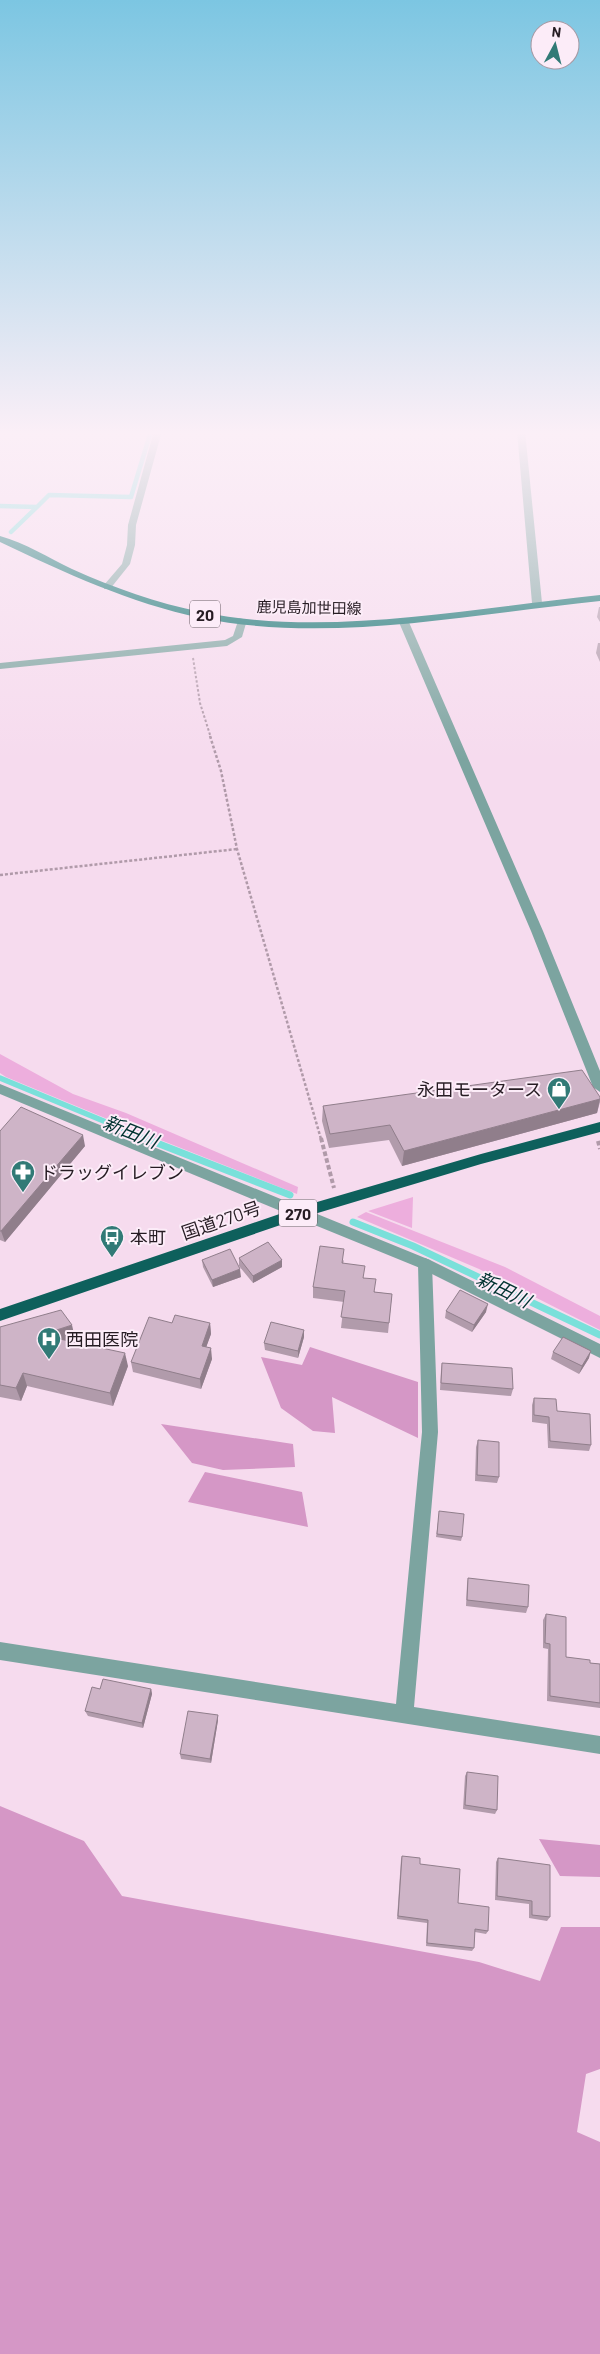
<svg xmlns="http://www.w3.org/2000/svg" width="600" height="2354" viewBox="0 0 600 2354" font-family="Barlow,'Noto Sans JP',sans-serif">
<rect width="100%" height="100%" fill="#f6dbee"/>
<path fill="#edaedd" d="M0,1054l73,40 53,19 172,74 -1,7 -192,-76 -99,-41 -6,-4z
M413,1197l-1,31 -44,-17z
M366,1212l139,55 95,49v14l-121,-61 -122,-52z"/>
<path fill="#d597c6" d="M310,1347l108,35v56l-86,-41 3,36 -22,-2 -32,-23 -20,-51 41,8z
M161,1424l132,20 2,23 -72,3 -31,-7z
M205,1472l97,20 6,35 -120,-25z
M0,1806l84,35 38,55 357,66 61,19 21,-54h39v142l-14,5 -9,58 23,10v212h-600z
M539,1839l61,6v32l-40,-1z"/>
<g fill="none" stroke-linecap="round" stroke-linejoin="round">
<path stroke="#7ae0da" stroke-width="4.5" d="M0,506l37,1 -26,25
M37,507l12,-12 82,2 20,-66"/>
<path stroke="#7ae0da" stroke-width="5.5" d="M0,1078l147,61"/>
<path stroke="#7ae0da" stroke-width="7" d="M144,1138l146,57
M353,1222l60,24 187,89"/>
<path stroke="#b09aa9" stroke-width="2" stroke-dasharray="2.5 2" stroke-linecap="butt" d="M193,658l7,45 11,35"/>
<path stroke="#b09aa9" stroke-width="2.5" stroke-dasharray="3 2" stroke-linecap="butt" d="M210,736l11,35 16,78 84,290
M0,875l237,-26"/>
<path stroke="#b09aa9" stroke-width="4" stroke-dasharray="4.5 2.5" stroke-linecap="butt" d="M321,1138l13,50
M598,1141l2,8"/>
<path fill="#7ca4a0" fill-rule="evenodd" d="M154,431h8l-26,94 -1,20 -5,19 -20,25h-6v-4l18,-21 5,-19 1,-20z
M517,431h8l17,172 -5,3 -5,-3z
M239,618l8,2 -5,17 -15,9 -227,23v-6l225,-23 8,-4z
M400,618l8,2 135,311 57,140v21l-7,-5 -62,-156 -133,-311z
M0,1084l305,125 2,4 -2,4 -5,2 -5,-2 -295,-123z
M425,1258l5,2 2,4 6,168 -24,275 186,29v18l-600,-94v-18l396,62 26,-272 -4,-168 2,-4z"/>
<path fill="#7ca4a0" fill-rule="evenodd" d="M300,1207l130,53 170,84v14l-180,-90 -125,-51 -2,-4 2,-4z"/>
<path fill="#036c68" fill-rule="evenodd" d="M0,536c25,7 49,22 72,33 42,19 85,34 129,43 126,26 272,-4 399,-17v6c-129,13 -270,43 -399,17 -71,-15 -136,-45 -201,-76z"/>
<path fill="#0e605c" fill-rule="evenodd" d="M600,1122v10l-119,32 -180,54 -301,103v-12l300,-102 181,-53z"/>
</g>
<path fill="#b19bab" d="M599,607h1v15l-3,-5z
M598,643h2v19l-4,-9z
M600,1097v5l-3,11 -195,53 -13,-26 -60,8 -7,-27 1,-15z
M0,1131l85,15 -80,96 -5,-2z
M239,1258l43,9 -29,16 -14,-17z
M202,1260l39,17 -28,10 -10,-20z
M344,1260l-1,4 21,14 11,14 17,2 -4,39 -47,-5 3,-26 -31,-4v-11z
M446,1311l40,1 -14,20 -27,-14z
M172,1323h38l1,11 -5,13 6,12 -11,30 -68,-17 -2,-10z
M0,1327l75,11 -7,3 60,25 -15,40 -86,-20 -6,15 -21,-4z
M304,1330v7l-6,21 -33,-8 -1,-7z
M553,1352l36,6 -10,16 -28,-15z
M442,1363l71,26 -2,7 -71,-6 1,-20z
M534,1398l23,13 34,34 -2,6 -41,-3 -1,-24 -15,-2v-17z
M478,1440l21,37 -2,6 -22,-2 1,-34z
M439,1514l23,23 -1,4 -25,-4z
M468,1578l60,29 -2,6 -60,-7 1,-22z
M546,1614l20,43 24,6 10,1v44l-53,-7 1,-52 -5,-1v-28z
M100,1689h51l1,5 -9,34 -55,-12 -3,-5z
M218,1715v5l-7,43 -30,-4 -1,-5z
M467,1772l30,38 -2,4 -32,-5 2,-33z
M402,1856l18,8 38,39 30,28 -2,3 -11,-2 -1,16 -2,3 -46,-5 1,-23 -30,-4 4,-60z
M498,1858l52,59 -3,4 -18,-3v-14l-34,-4 1,-38z"/>
<path fill="#907e8b" d="M600,1099l-3,14 -195,53 2,-15z
M83,1135l2,11 -80,96 -4,-11z
M282,1260v7l-29,16v-7z
M240,1269l1,8 -28,10 -1,-7z
M488,1304l-2,8 -14,20 2,-7z
M210,1323l1,11 -8,22 -1,-10z
M72,1325l3,13 -30,10 -4,-13z
M304,1330v7l-6,21v-7z
M211,1348l1,11 -11,30 -1,-10z
M591,1351l-2,7 -10,16 3,-8z
M125,1353l3,13 -15,40 -3,-13z
M23,1373l4,13 -6,15 -5,-13z
M151,1689l1,5 -9,34 -1,-5z
M218,1715v5l-7,43 -1,-4z"/>
<path fill="#ceb4c7" stroke="#907e8b" d="M582,1070l18,27v2l-196,52 -14,-26 -60,9 -7,-28z
M21,1107l62,28 -82,96h-1v-100z
M268,1242l14,18 -29,16 -14,-18z
M320,1246l24,3 -2,14 23,3 -2,12 13,1 -2,13 18,2 -3,29 -48,-6 4,-26 -32,-4z
M230,1249l10,20 -28,11 -10,-20z
M460,1290l28,14 -14,21 -28,-14z
M61,1310l11,15 -31,10 84,18 -15,40 -87,-20 -7,15 -16,-3v-58z
M175,1315l35,8 -8,23 9,2 -11,31 -69,-17 18,-45 23,6z
M271,1322l33,8 -6,21 -34,-8z
M563,1337l28,14 -9,15 -29,-14z
M442,1363l70,5 1,21 -72,-6z
M534,1398l22,1 1,12 33,3 1,31 -41,-4 -1,-24 -15,-2z
M478,1440l21,2v35l-22,-2z
M439,1511l25,3 -2,23 -25,-3z
M468,1578l61,7 -1,22 -61,-7z
M546,1614l20,3v40l24,3v3l10,1v39l-50,-7v-52l-5,-1z
M103,1679l48,10 -9,34 -57,-12 7,-24 8,2z
M188,1711l30,4 -8,44 -30,-5z
M467,1772l31,4 -1,34 -32,-5z
M402,1856l18,2v6l40,5 -2,34 31,4 -1,24 -13,-2 -1,19 -47,-5 1,-23 -30,-4z
M498,1858l52,7v52l-18,-2v-14l-35,-5z"/>
<linearGradient id="sky" x2="0" y2="1"><stop stop-color="#7cc6e2"/><stop offset="0.57" stop-color="#fbeff7"/><stop offset="1" stop-color="#fbeff7" stop-opacity="0"/></linearGradient>
<rect width="600" height="760" fill="url(#sky)"/>
<defs>
<g id="shop-pin" transform="scale(1.25)"><path d="M0 17L-7.5 6A9.5 9.5 0 1 1 7.5 6Z" fill="#317a76" stroke="#fcecf8"/><path d="M-5-2.5h2.3a2.7 3.5 0 0 1 5.4 0H5L5.5 6h-11ZM-1.5-2.5h3a1.5 2.3 0 0 0-3 0Z" fill="#fff"/></g>
<g id="pharmacy-pin" transform="scale(1.25)"><path d="M0 17L-7.5 6A9.5 9.5 0 1 1 7.5 6Z" fill="#317a76" stroke="#fcecf8"/><path d="M-2-6h4v4h4v4h-4v4h-4v-4h-4v-4h4Z" fill="#fff"/></g>
<g id="bus-pin" transform="scale(1.25)"><path d="M0 17L-7.5 6A9.5 9.5 0 1 1 7.5 6Z" fill="#317a76" stroke="#fcecf8"/><path d="M-5-6H5V4H4V6H2V4H-2V6H-4V4H-5ZM-3.5-4V0h7V-4ZM-3.5 1.2v1.5H-2V1.2ZM2 1.2v1.5H3.5V1.2Z" fill="#fff"/></g>
<g id="hospital-pin" transform="scale(1.25)"><path d="M0 17L-7.5 6A9.5 9.5 0 1 1 7.5 6Z" fill="#317a76" stroke="#fcecf8"/><path d="M-5-5h3v3.5h4V-5h3V5h-3V1.5h-4V5h-3Z" fill="#fff"/></g>
</defs>
<g fill-rule="evenodd">
<use href="#shop-pin" x="559" y="1089"/>
<use href="#pharmacy-pin" x="23" y="1172"/>
<use href="#bus-pin" x="112" y="1237"/>
<use href="#hospital-pin" x="49" y="1339"/>
</g>
<g text-anchor="middle" dominant-baseline="central" stroke-width="4" stroke-linejoin="round" paint-order="stroke">
<g font-size="15" fill="#261c23" stroke="#fcecf8">
<text transform="translate(309 607) rotate(1)">鹿児島加世田線</text>
</g>
<g fill="#fcecf8" stroke="#665a63" stroke-width="1">
<rect x="190" y="600.5" width="30" height="27" rx="4"/>
<rect x="279" y="1199.5" width="38" height="27" rx="4"/>
</g>
<g font-size="16" font-weight="bold" fill="#261c23">
<text x="205" y="614">20</text>
<text x="298" y="1213">270</text>
</g>
<g font-size="18" fill="#261c23" stroke="#fcecf8" text-anchor="start">
<text x="542" y="1089" text-anchor="end">永田モータース</text>
<text x="40" y="1172">ドラッグイレブン</text>
<text x="130" y="1237">本町</text>
<text x="66" y="1339">西田医院</text>
</g>
<g font-size="18" fill="#261c23" stroke="#fcecf8">
<text transform="translate(221 1220) rotate(-19)">国道270号</text>
</g>
<g font-size="19" font-style="italic" fill="#003230" stroke="#fcecf8">
<text transform="translate(131 1131) rotate(22)">新田川</text>
<text transform="translate(504 1289) rotate(26)">新田川</text>
</g>
</g>
<g transform="translate(555 45) rotate(7)"><circle r="24" fill="#fcecf8" stroke="#a699a3"/>
<path d="M0-4L9 19L0 12L-9 19Z" fill="#317a76"/>
<text y="-8" font-size="14" font-weight="bold" text-anchor="middle" fill="#261c23">N</text>
</g>
</svg>
